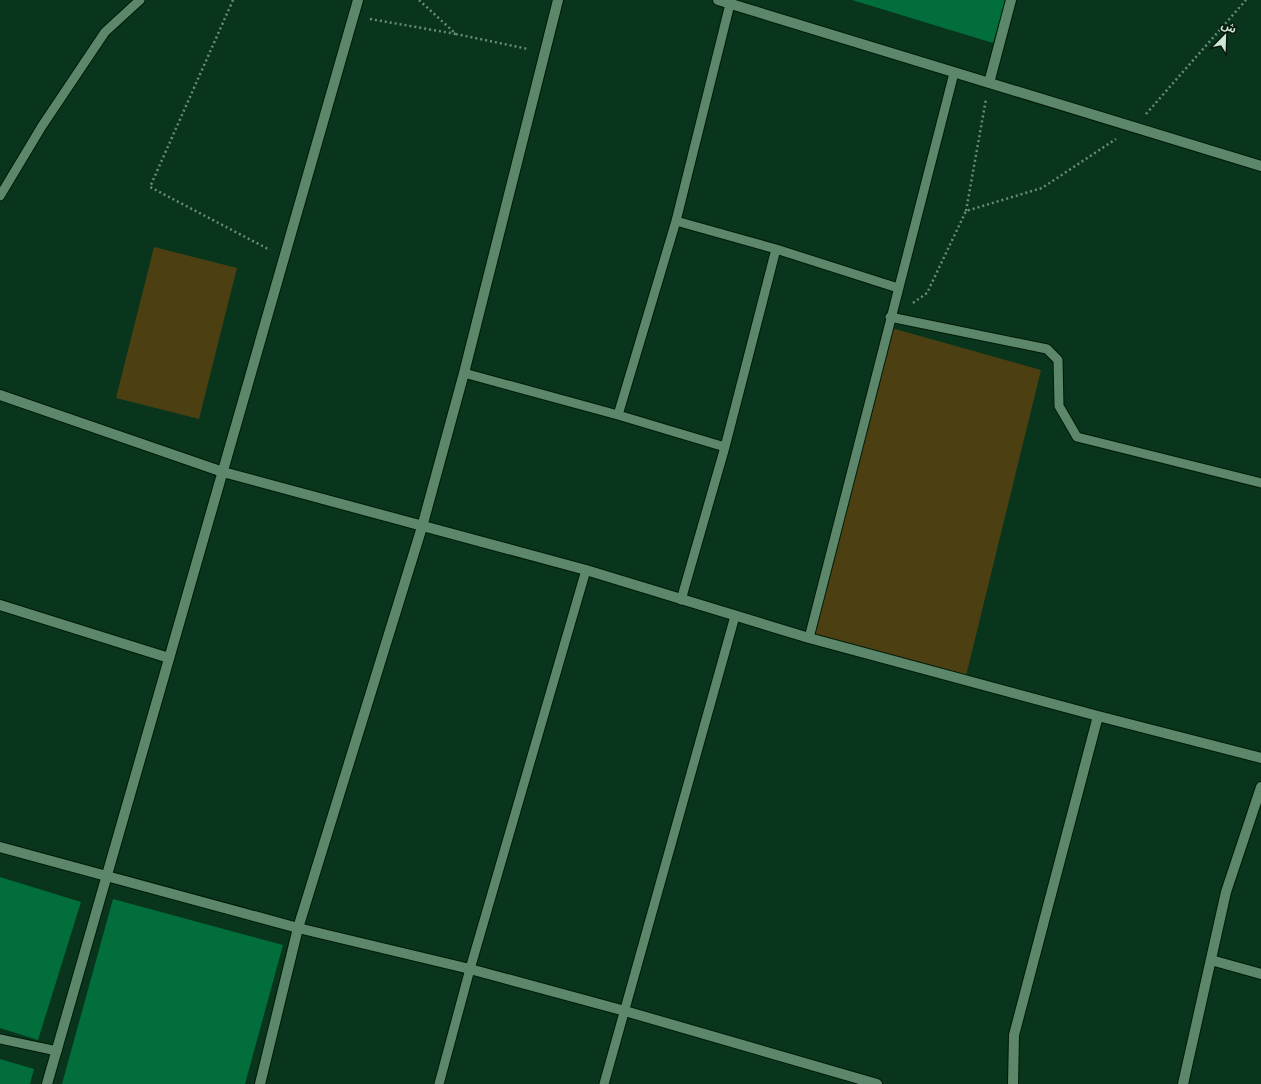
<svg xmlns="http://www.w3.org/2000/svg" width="1261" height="1084" viewBox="0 0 1261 1084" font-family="'PT Sans Narrow','Noto Sans Arabic',sans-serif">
<rect width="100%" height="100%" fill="#08351c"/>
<path fill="#4c4013" d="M154,247l83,21 -38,151 -83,-21z
M888,327l153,43 -76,310 -156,-42z"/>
<path fill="#026e3b" d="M852,0h154l-13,43z
M0,877l81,25 -43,138 -38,-12z
M113,899l170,46 -38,139h-183z
M0,1059l34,10 -4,15h-30z"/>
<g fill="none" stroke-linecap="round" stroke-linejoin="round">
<g stroke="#001a08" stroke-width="11">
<path id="lane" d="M0,196l42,-70 63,-94 35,-32
M676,221l100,28 122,39
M890,317l157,32 11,11 1,46 18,31 184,46
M464,373l154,42 107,32
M618,415l58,-194 54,-217
M681,600l44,-153 51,-198
M809,638l145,-565
M0,1039l57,12
M439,1084l31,-115 116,-399
M604,1084l131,-468"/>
</g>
<g stroke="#001a08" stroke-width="12">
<path id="street" d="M718,0l543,166
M989,83l22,-83
M0,395l223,77 363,98 223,68 289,78 163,42
M0,605l169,53
M0,847l298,81 172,41 155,42 252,73
M1211,960l50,14
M47,1084l311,-1084
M260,1084l38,-156 124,-401 42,-154 94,-373
M1013,1084l1,-49 84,-319
M1183,1084l43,-192 35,-105"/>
</g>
<path stroke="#6a8d78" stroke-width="2.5" stroke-dasharray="2 3" stroke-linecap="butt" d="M233,0l-83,187 120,63
M419,0l37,34 72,15
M370,19l86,15
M1146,114l100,-114
M966,211l20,-112
M913,303l14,-10 39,-82 76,-23 74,-49"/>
<use href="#lane" stroke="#5c876a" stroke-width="9"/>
<use href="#street" stroke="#5c876a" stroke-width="10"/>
</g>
<g transform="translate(1225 36) rotate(23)" stroke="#07180d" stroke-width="3" paint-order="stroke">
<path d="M0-3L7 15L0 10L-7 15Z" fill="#cfe6d5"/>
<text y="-6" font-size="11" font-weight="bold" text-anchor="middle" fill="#cfe6d5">ش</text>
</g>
</svg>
